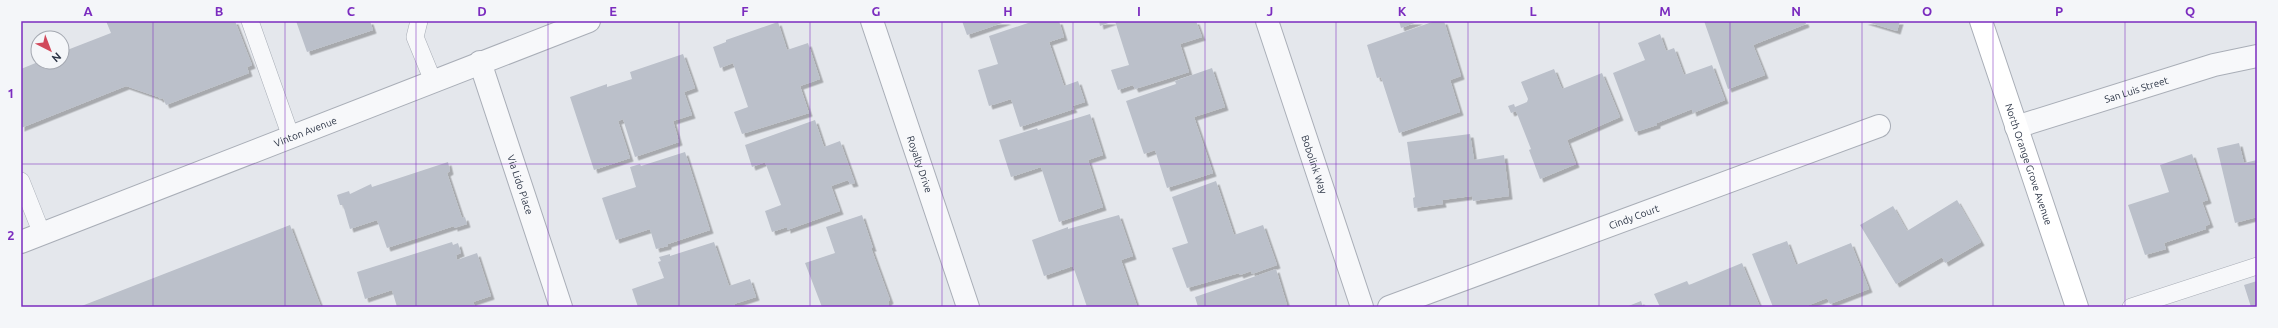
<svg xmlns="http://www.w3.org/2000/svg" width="2278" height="328" viewBox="0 0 2278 328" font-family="Ubuntu,sans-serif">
<defs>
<filter id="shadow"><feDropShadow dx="3.5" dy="3.5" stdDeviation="0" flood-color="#0004"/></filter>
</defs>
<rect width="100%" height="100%" fill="#e4e7ec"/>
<path fill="#bbc0ca" filter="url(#shadow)" d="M106,21h129l17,44 -5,2 2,6 -83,32 -3,-7 -3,1 -2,-2 -32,-11 -105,42v-59l17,-7h24v-10l49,-19z
M296,21h74l3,9 -66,22z
M962,21h46l-41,14z
M1034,21h25l5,16 -15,5 15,44 14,-5 7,21 -13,4 2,3 -54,18 -9,-28 -22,7 -11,-36 20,-6 -9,-28z
M1099,21h15l-14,5z
M1115,21h81l6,16 -22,7 9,28 -54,17 -2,-4 -15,5 -7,-20 18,-5z
M1399,21h21l-19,7z
M1435,21h9l17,55 -11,4 10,32 -61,21 -18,-56 -4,1 -10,-33z
M1704,21h101l1,3 -53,21 12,30 -37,14z
M1864,21h36l-3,10z
M778,22l9,28 21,-7 12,36 -20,7 9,27 -67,21 -8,-22 14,-5 -15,-44 -13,5 -7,-21 13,-5v-2z
M1660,34l6,17 8,-3 10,27 28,-10 13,35 -32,13 -1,-4 -35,14v2l-22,7 -22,-59 32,-13 -7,-17z
M683,54l12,34 -11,4 8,23 -19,6 6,21 -44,15 -12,-38 -5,2 12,37 -36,12 -24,-73 37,-13v3l25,-8 -2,-7z
M1212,68l13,39 -31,10 19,56 -46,15 -12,-38 -11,4 -18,-53 50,-17 -1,-3z
M1554,69l8,20 40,-16 18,44 -53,23 9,24 -36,15 -11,-29 2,-1 -15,-38 -5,2 -3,-7 6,-2 1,3 12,-5 1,-3 -7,-17z
M1090,114l13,41 -15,5 15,47 -44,15 -18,-55 -30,10 -12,-37 38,-12 1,2z
M815,120l9,27 16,-6 15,42 -5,1 -2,-4 -17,6 9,25 -53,19v-3l-15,5 -7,-21 16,-6 -16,-43 -13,5 -7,-22z
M1470,134l4,26 30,-5 5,41 -36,5 -1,-5 -30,4 1,4 -29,4 -1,-10 2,-1 -8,-55z
M2239,143l5,20 13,-3v57l-22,6 -18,-75z
M685,152l25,78 -42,14v2l-12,3 -6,-20 -34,11 -14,-42 34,-11 -6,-20 10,-3 1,2z
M2192,154l16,46 -6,2 8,22 -5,2 1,3 -42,14 2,6 -21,6 -17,-50 41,-13 -9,-27z
M448,162l2,9 -3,2 15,45 3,-1 2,7 -13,4v-2l-67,22 -10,-28 -27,9 -7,-24h-3l-3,-10 12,-4 1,3 21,-10 1,3z
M1216,181l18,54 29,-10 14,40 -25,9 -1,-3 -11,4 -1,-2 -52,15 -15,-40 16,-5 -16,-46z
M1957,200l24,42 -36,21 -3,-6 -46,27 -36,-59 33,-19 14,25z
M862,215l11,33h-2l19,52 -2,2 1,3 -6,2h-61l-17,-44 30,-10 -9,-26z
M1119,215l14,41 -12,4 16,46 -50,1 -14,-41 -29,10 -12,-36 36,-13v2z
M290,225l31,82h-242z
M1787,241l9,24 55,-22 18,46 -39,15 -3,-6 -23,9h-31l-21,-53z
M452,242l1,3 5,-2 3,10 -5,2 1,5 20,-7 14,43 -18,6 2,5h-78l-5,-17 -27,9 -8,-27z
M714,242l15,44 21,-7 6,18 -22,7 1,3h-97l-6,-18 32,-11 -6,-16 3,-1 -2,-4 11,-3v2z
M1742,263l18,44h-100l-6,-13 33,-13 2,4z
M1276,269l11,36 -7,2h-82l-3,-10z
M2257,281v26h-6l-7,-22z
M1641,301l2,6h-17z"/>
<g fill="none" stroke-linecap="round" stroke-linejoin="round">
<g stroke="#a9aeb7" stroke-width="18">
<path id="lane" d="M250,21l41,116
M419,21l-4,16 18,44
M21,181l21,53
M2131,307l126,-41"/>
</g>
<g stroke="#a9aeb7" stroke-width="24">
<g id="street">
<path id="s1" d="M872,21l96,286"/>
<path id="s2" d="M1267,21l95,286"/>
<path id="s3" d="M480,62l81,245"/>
<path id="s4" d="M2016,127l198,-62 43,-9"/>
<path id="s5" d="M21,242l568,-221"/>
<path id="s6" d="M1389,307l490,-181"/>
</g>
</g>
<g stroke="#a9aeb7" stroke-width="24">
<g id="secondary">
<path id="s7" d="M1981,21l96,286"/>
</g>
</g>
<use href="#lane" stroke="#f7f8fa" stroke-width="17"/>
<use href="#street" stroke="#f7f8fa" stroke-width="22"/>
<use href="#secondary" stroke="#fff" stroke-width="22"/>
</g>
<path fill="none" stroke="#7b2cbf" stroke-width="1" stroke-opacity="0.55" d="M153,21v286M285,21v286M416,21v286M548,21v286M679,21v286M810,21v286M942,21v286M1073,21v286M1205,21v286M1336,21v286M1468,21v286M1599,21v286M1730,21v286M1862,21v286M1993,21v286M2125,21v286M21,164h2236"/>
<g text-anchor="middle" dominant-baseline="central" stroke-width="3" stroke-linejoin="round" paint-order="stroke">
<g font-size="10" fill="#2b3445" stroke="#f4f6f9">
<text stroke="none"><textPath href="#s4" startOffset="126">San Luis Street</textPath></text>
<text stroke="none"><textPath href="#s5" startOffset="305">Vinton Avenue</textPath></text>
<text stroke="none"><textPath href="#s1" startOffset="151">Royalty Drive</textPath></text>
<text stroke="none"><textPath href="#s2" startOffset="151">Bobolink Way</textPath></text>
<text stroke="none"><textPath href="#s7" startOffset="151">North Orange Grove Avenue</textPath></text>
<text stroke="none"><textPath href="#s3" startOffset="129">Via Lido Place</textPath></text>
<text stroke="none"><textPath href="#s6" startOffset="261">Cindy Court</textPath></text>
</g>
</g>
<rect width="2278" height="328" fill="none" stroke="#f4f6f9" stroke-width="44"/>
<g transform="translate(50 50) rotate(138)"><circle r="19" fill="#f4f6f9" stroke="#a4a8b1"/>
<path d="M0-3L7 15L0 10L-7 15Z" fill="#d1495b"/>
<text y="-6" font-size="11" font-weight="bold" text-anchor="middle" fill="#2b3445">N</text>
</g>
<rect x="22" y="22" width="2234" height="284" fill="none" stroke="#7b2cbf" stroke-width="1.5"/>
<g font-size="13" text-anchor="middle" font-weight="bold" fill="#7b2cbf">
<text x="88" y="16">A</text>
<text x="219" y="16">B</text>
<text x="351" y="16">C</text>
<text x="482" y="16">D</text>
<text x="613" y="16">E</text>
<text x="745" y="16">F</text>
<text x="876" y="16">G</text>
<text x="1008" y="16">H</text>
<text x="1139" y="16">I</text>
<text x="1270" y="16">J</text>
<text x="1402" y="16">K</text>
<text x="1533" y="16">L</text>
<text x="1665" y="16">M</text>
<text x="1796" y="16">N</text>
<text x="1927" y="16">O</text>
<text x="2059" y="16">P</text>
<text x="2190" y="16">Q</text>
<text x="11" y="98">1</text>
<text x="11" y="240">2</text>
</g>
</svg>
